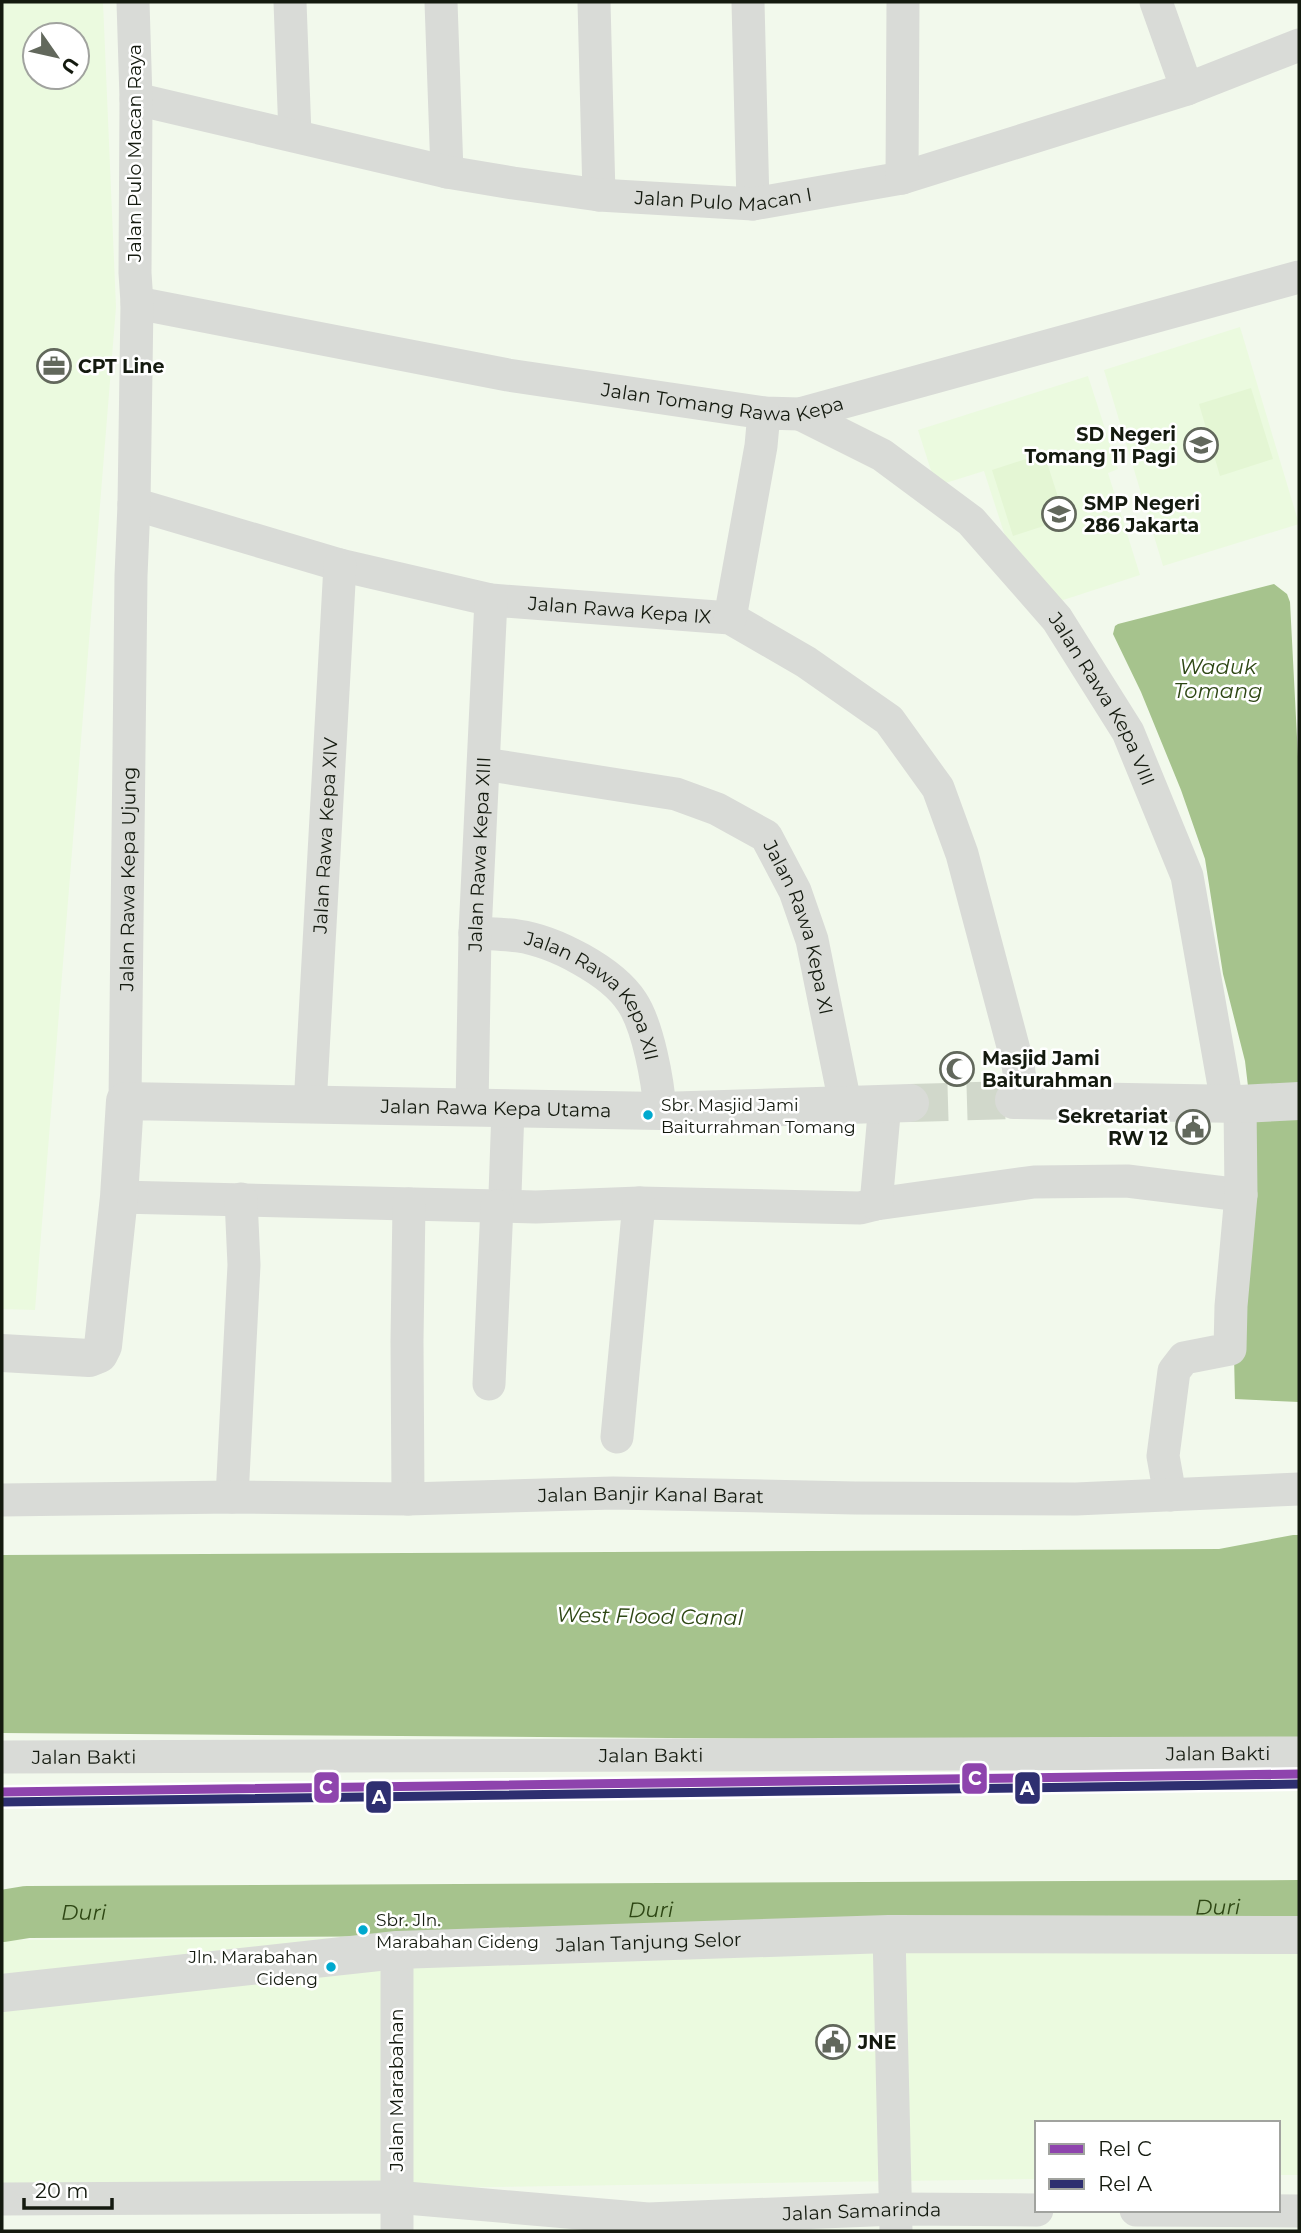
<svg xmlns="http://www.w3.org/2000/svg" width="1301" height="2233" viewBox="0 0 1301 2233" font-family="Montserrat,sans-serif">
<rect width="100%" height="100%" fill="#f2f9ec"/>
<path fill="#ebfadf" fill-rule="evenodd" d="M2,2h101l13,305 -81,1003 -33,-1zM35,35h42v42h-42z
M1240,327l59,197 -136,42 -59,-196z
M1088,376l30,93 -10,4 32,102 -89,29 -44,-62 -23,-71 -48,15 -18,-56z
M1299,1932v243h-21v-52h-241v56l-1035,15v-254z"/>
<path fill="#e4f6d4" d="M1251,388l22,71 -53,17 -21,-72z
M1044,453l21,66 -52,17 -21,-66z"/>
<path fill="#a6c38d" d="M1274,584l13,10 3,8 9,174v626l-64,-3 -1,-44 20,-218 -9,-76 -22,-87 -18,-115 -24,-69 -40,-98 -28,-58 2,-8 3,-2z
M1293,1535h6v205l-113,2 -1184,-9v-178l1217,-6z"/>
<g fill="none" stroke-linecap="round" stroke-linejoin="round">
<path stroke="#a6c38d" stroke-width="52" id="s1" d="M2,1916l25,-4 1272,-6"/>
<path stroke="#d1d8cb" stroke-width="38" stroke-dasharray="38 19" stroke-linecap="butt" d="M910,1103l104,-3"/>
<g stroke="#d9dbd7" stroke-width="33">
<path d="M290,2l5,133"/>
<path d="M441,2l6,170"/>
<path d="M594,2l5,193"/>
<path d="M748,2l5,202"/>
<path d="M1156,2l31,87"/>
<path id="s2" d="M136,99l311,73 66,11 86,12 154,9 149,-26 285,-89 112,-44"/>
<path d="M902,178l1,-176"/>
<path id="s3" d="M137,303l371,72 256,38 36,1 499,-137"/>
<path id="s4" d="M800,414l82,41 89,66 86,98 71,113 59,144 40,227"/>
<path id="s5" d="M134,504l206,61 151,35 239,18 76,44 83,58 49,68 24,66 56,211 5,35"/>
<path d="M730,618l31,-172 3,-33"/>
<path id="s6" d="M484,764l192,30 41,15 49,27 29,55 17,49 33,163"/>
<path id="s7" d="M475,933c14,1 29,1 43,3 36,5 94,35 114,66 16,24 26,79 28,109"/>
<path id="s8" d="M125,1101l6,-525 3,-72 3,-201 -2,-30 1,-174 -3,-97"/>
<path id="s9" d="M310,1106l30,-541"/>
<path id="s10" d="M472,1108l3,-175 16,-333"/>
<path d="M505,1194l3,-85"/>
<path d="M119,1197l417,10 103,-4 221,5 16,-4 158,-22 93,-1 114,14"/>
<path d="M876,1204l9,-101"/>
<path d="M489,1384l8,-178"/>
<path d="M617,1437l22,-234"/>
<path d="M1170,1495l-7,-39 11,-85 10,-13 46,-9 1,-43 10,-111 -1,-91"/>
<path d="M232,1497l12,-232 -3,-66"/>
<path d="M408,1499l-1,-158 2,-137"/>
<path id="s11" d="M2,1500l230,-3 176,2 205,-6 242,5 221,1 223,-10"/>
<path id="s12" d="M2,1757l1297,-4"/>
<path d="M889,1934l7,297"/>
<path id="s13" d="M2,2199l393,-2 253,22 248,-10 141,1"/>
<path d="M1136,2210l163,1"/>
<path d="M397,2231v-281"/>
</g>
<g stroke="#d9dbd7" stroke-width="38">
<path d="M1014,1100l226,4 59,-3"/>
<path id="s14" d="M2,1353l87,5 10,-4 4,-8 16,-149 6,-96 535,10 250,-8"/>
<path id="s15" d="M2,1993l395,-43 492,-16 410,1"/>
</g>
<g stroke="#fff" stroke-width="14">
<path id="rail-1" d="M2,1792l1297,-18"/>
</g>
<g stroke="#fff" stroke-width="14">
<path id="rail-2" d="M2,1802l1297,-18"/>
</g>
<use href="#rail-1" stroke="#8e44ad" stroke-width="9"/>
<use href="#rail-2" stroke="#2e2f70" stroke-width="9"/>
</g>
<defs>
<g id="office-ring" transform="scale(1.75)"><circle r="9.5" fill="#fff" stroke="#62685c" stroke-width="1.5"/><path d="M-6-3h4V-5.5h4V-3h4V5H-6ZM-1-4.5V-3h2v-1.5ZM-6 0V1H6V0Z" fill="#62685c"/></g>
<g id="school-ring" transform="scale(1.75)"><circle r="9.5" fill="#fff" stroke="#62685c" stroke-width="1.5"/><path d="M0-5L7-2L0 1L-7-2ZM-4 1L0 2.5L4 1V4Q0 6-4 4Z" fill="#62685c"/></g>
<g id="mosque-ring" transform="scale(1.75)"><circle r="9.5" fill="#fff" stroke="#62685c" stroke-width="1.5"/><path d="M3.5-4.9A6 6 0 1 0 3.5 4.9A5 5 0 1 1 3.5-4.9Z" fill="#62685c"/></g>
<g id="civic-ring" transform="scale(1.75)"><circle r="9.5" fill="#fff" stroke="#62685c" stroke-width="1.5"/><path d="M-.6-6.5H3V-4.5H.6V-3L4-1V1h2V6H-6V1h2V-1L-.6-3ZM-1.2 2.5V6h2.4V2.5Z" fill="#62685c"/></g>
</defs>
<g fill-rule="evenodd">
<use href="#office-ring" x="54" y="366"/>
<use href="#school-ring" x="1201" y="445"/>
<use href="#school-ring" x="1059" y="514"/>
<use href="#mosque-ring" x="957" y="1069"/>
<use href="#civic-ring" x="1193" y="1127"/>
<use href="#civic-ring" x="833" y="2042"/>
</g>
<g fill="#00a9ce" stroke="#fff" stroke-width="2.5">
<circle cx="648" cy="1115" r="6"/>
<circle cx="363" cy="1930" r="6"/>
<circle cx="331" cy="1967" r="6"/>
</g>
<g text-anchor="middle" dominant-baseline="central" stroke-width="5" stroke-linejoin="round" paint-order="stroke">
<g font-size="17" fill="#141a0f" stroke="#fff" text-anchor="start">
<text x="661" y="1105">Sbr. Masjid Jami<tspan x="661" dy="22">Baiturrahman Tomang</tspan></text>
<text x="376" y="1920">Sbr. Jln.<tspan x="376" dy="22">Marabahan Cideng</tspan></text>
<text x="318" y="1957" text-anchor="end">Jln. Marabahan<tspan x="318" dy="22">Cideng</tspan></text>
</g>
<g font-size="19" fill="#141a0f" stroke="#fff">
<text transform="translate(134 153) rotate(-90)">Jalan Pulo Macan Raya</text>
<text stroke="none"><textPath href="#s2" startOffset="598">Jalan Pulo Macan I</textPath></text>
<text stroke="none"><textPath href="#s3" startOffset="595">Jalan Tomang Rawa Kepa</textPath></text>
<text stroke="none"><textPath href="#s5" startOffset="499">Jalan Rawa Kepa IX</textPath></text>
<text stroke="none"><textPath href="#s4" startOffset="425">Jalan Rawa Kepa VIII</textPath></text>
<text stroke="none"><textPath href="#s9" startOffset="271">Jalan Rawa Kepa XIV</textPath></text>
<text stroke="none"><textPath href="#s10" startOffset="254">Jalan Rawa Kepa XIII</textPath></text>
<text stroke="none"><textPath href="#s8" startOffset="222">Jalan Rawa Kepa Ujung</textPath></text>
<text stroke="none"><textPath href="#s6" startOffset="392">Jalan Rawa Kepa XI</textPath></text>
<text stroke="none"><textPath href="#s7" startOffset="145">Jalan Rawa Kepa XII</textPath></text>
<text stroke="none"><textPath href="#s14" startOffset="724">Jalan Rawa Kepa Utama</textPath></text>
<text stroke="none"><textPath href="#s11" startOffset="649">Jalan Banjir Kanal Barat</textPath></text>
<text stroke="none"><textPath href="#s12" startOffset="1216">Jalan Bakti</textPath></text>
<text stroke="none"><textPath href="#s12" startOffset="649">Jalan Bakti</textPath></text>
<text stroke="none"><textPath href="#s12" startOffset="82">Jalan Bakti</textPath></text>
<text stroke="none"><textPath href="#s15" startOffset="649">Jalan Tanjung Selor</textPath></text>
<text transform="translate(396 2090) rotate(-90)">Jalan Marabahan</text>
<text stroke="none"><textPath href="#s13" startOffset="861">Jalan Samarinda</textPath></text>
</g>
<g font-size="19" font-weight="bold" fill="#141a0f" stroke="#fff" text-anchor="start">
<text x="78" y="366">CPT Line</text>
<text x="1176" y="434" text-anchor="end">SD Negeri<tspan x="1176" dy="22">Tomang 11 Pagi</tspan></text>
<text x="1084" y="503">SMP Negeri<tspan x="1084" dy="22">286 Jakarta</tspan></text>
<text x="982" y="1058">Masjid Jami<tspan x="982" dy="22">Baiturahman</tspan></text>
<text x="1168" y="1116" text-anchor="end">Sekretariat<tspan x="1168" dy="22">RW 12</tspan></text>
<text x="858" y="2042">JNE</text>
</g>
<g font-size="21" font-style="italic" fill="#2e4714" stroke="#fff">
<text x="1218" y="666">Waduk<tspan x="1218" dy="24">Tomang</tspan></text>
<text transform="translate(650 1616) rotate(1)">West Flood Canal</text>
<text stroke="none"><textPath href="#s1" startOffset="1216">Duri</textPath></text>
<text stroke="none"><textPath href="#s1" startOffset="649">Duri</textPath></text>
<text stroke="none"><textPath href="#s1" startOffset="82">Duri</textPath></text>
</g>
</g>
<g stroke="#fff" stroke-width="2.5">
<rect x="961" y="1762" width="27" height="33" rx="7" fill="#8e44ad"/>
<rect x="313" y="1771" width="27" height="33" rx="7" fill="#8e44ad"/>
<rect x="1014" y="1771" width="27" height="34" rx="7" fill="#2e2f70"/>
<rect x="365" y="1780" width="27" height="34" rx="7" fill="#2e2f70"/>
</g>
<g font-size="19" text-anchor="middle" font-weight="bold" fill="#fff">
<text x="975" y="1785">C</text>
<text x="326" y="1794">C</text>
<text x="1027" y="1795">A</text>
<text x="379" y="1804">A</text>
</g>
<rect width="1301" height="2233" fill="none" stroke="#141a0f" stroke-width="7"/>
<rect x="1035" y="2121" width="245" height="91" fill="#ffffff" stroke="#a1a39f" stroke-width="2"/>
<rect x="1049" y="2144" width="35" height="10" fill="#8e44ad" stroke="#a1a39f" stroke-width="2"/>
<text x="1098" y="2156" font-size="21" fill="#141a0f">Rel C</text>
<rect x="1049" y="2179" width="35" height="10" fill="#2e2f70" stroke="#a1a39f" stroke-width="2"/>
<text x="1098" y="2191" font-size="21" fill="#141a0f">Rel A</text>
<g transform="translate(56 56) rotate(124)"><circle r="33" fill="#ffffff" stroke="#a1a39f" stroke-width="2"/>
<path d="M0-5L12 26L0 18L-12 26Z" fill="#62685c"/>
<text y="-10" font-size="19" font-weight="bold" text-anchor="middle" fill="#141a0f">U</text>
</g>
<path d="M24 2198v10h88v-10" fill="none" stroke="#141a0f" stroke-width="3.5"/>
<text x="35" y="2198" font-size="21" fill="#141a0f" stroke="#ffffff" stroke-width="5" paint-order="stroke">20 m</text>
</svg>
